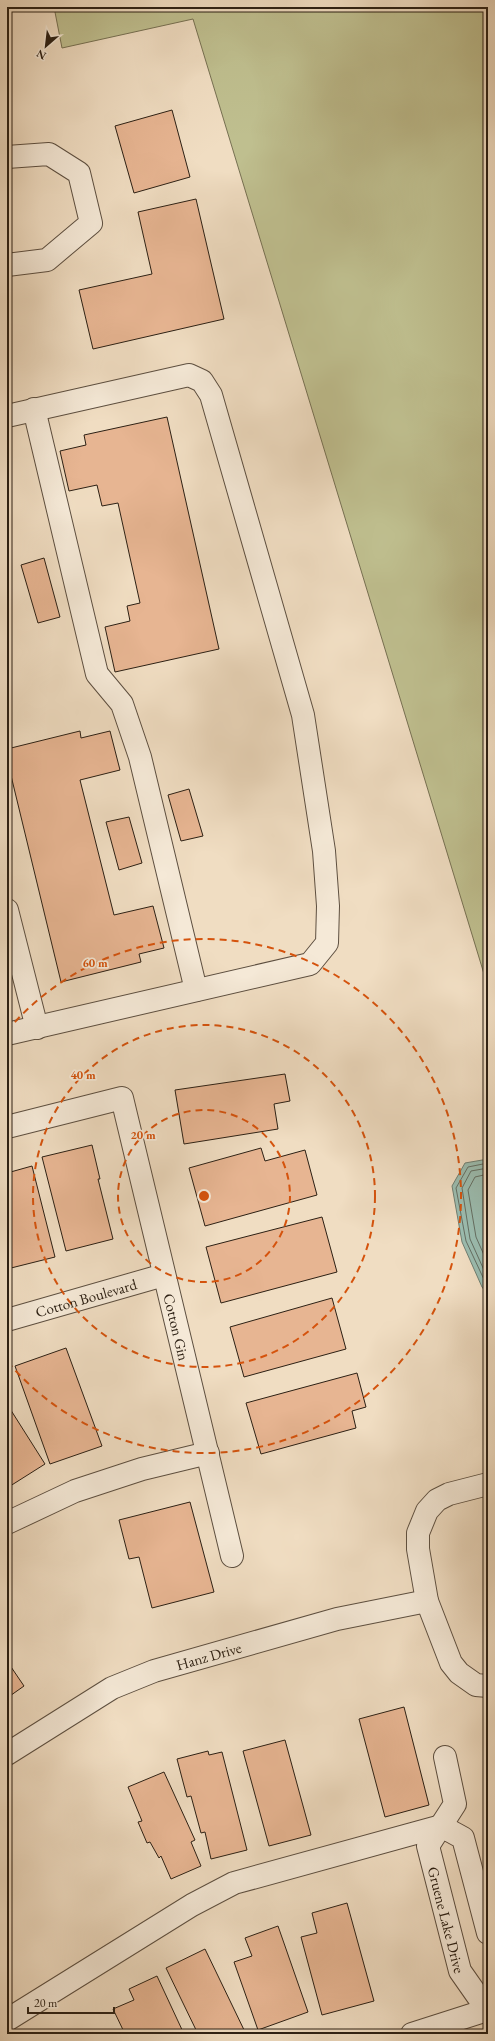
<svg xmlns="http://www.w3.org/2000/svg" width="495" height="2041" viewBox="0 0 495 2041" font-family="'EB Garamond',serif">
<rect width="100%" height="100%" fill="#f0ddc2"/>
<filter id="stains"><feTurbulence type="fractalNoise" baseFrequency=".005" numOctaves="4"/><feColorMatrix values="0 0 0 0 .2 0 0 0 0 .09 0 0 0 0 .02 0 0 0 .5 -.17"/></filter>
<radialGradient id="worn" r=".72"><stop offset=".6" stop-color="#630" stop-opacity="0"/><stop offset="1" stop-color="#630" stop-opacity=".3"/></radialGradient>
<path fill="#bfbf8f" stroke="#767052" d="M54,7h434v980l-295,-968 -131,29z"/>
<path fill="#9bbcaf" stroke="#6f7e71" d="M488,1159v136l-6,-8 -20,-45 -10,-56 13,-23z"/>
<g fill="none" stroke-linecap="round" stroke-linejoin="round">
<path stroke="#646e62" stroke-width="1" d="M488,1163l-20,4 -12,21 10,53 22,47
M488,1168l-17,3 -9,17 8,51 18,40
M488,1174l-13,3 -7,13 8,47 12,27"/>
</g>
<path fill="#e7b592" stroke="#2c2014" d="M172,110l18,67 -56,16 -19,-67z
M196,199l28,120 -131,30 -14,-59 73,-16 -14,-62z
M167,417l52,232 -104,23 -10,-45 25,-6 -3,-15 13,-3 -22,-100 -16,3 -5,-21 -28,6 -9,-40 26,-6 -2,-10z
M44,558l16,59 -22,6 -17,-58z
M80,731l1,7 29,-7 10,39 -40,10 34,135 39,-9 11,42 -25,6 2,8 -80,20 -54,-223v-10z
M189,789l14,47 -22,5 -13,-46z
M129,817l13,46 -23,7 -13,-48z
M285,1074l5,27 -16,3 4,25 -94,15 -9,-54z
M92,1145l8,34h-2l15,60 -47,12 -24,-94z
M261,1148l4,13 40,-11 12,45 -112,31 -16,-58z
M32,1166l23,91 -48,12v-96z
M322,1217l15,55 -116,31 -15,-56z
M332,1298l14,51 -102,28 -14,-50z
M66,1348l36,98 -52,18 -35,-98z
M357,1373l9,34 -14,4 4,17 -95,26 -15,-51z
M7,1404l38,60 -38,24z
M190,1502l24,90 -62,16 -13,-51 -10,2 -10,-39z
M7,1661l17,25 -17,12z
M404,1707l25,98 -44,12 -26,-98z
M285,1740l26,95 -42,11 -26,-95z
M208,1751l1,4 13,-3 25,98 -36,9 -6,-27 -4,1 -10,-37 -4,1 -10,-38z
M488,1757v17l-3,-16z
M164,1772l31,68 -4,2 10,24 -30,13 -10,-23 -2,2 -9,-16 -3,1 -9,-21 4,-1 -14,-34z
M347,1903l27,98 -52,14 -21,-78 16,-4 -5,-20z
M278,1926l30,86 -50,18 -24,-68 18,-6 -7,-18z
M205,1949l41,85h-48l-32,-66z
M157,1976l27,58h-59l-12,-25 21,-9 -5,-11z"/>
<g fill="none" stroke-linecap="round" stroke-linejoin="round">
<g stroke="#5d4f40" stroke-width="24">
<g id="minor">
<path d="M7,157l42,-3 30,19 12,50 -44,37 -40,5"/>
<path d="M34,409l63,265 25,30 18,53 56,233"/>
<path d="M7,416l182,-41 13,6 9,14 92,320 21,136 4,55 -1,37 -17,21 -303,70"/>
<path d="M7,910l30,118"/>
<path id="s1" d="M7,1127l115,-29 110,458"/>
<path id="s2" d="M7,1320l157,-45"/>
<path d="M488,1484l-39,10 -12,6 -10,11 -9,22v16l9,52 24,62 8,10 17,12 12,1"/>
<path d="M7,1523l68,-32 67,-22 66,-16"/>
<path id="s3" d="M7,1754l105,-66 42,-17 183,-52 90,-18"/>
<path id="s4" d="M445,1757l10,47 -27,42 32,125 28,40"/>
<path d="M441,1826l22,12 25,95"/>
<path d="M7,2020l185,-115 42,-22 207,-57"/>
<path d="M412,2034l75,-24"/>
</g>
</g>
<use href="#minor" stroke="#f5e9d7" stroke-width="22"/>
</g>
<g fill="none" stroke="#d5530d" stroke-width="2" stroke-dasharray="7 5">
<circle cx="204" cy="1196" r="86"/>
<circle cx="204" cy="1196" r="171"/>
<path d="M7 1031A257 257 0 1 1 7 1361"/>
</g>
<g text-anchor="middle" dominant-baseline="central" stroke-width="3.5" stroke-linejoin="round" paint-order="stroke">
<g font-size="15" fill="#2c2014" stroke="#f5e9d7">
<text stroke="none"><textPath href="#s2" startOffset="82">Cotton Boulevard</textPath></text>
<text stroke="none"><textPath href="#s1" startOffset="354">Cotton Gin</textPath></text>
<text stroke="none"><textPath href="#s3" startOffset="226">Hanz Drive</textPath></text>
<text stroke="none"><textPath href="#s4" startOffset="174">Gruene Lake Drive</textPath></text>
</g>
</g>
<circle cx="204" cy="1196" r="6" fill="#d5530d" stroke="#f5e9d7" stroke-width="2"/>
<g font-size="12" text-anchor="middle" font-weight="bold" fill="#d5530d" stroke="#f5e9d7" stroke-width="3.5" stroke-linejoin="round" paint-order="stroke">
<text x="95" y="967">60 m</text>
<text x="83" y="1079">40 m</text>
<text x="143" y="1139">20 m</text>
</g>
<rect width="495" height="2041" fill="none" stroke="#f0ddc2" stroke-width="24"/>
<rect x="8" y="8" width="479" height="2025" fill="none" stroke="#2c2014" stroke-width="2"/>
<rect x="12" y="12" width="471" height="2017" fill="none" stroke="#2c2014"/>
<g transform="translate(46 46) rotate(208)" stroke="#f5e9d7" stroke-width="3" paint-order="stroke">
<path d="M0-3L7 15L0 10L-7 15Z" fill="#2c2014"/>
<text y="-6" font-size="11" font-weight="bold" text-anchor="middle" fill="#2c2014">N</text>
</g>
<path d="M28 2007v6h86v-6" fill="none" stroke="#2c2014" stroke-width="2"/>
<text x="34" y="2007" font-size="12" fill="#2c2014" stroke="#f5e9d7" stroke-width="3" paint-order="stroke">20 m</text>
<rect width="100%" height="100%" filter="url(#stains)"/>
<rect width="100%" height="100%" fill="url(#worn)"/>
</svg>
